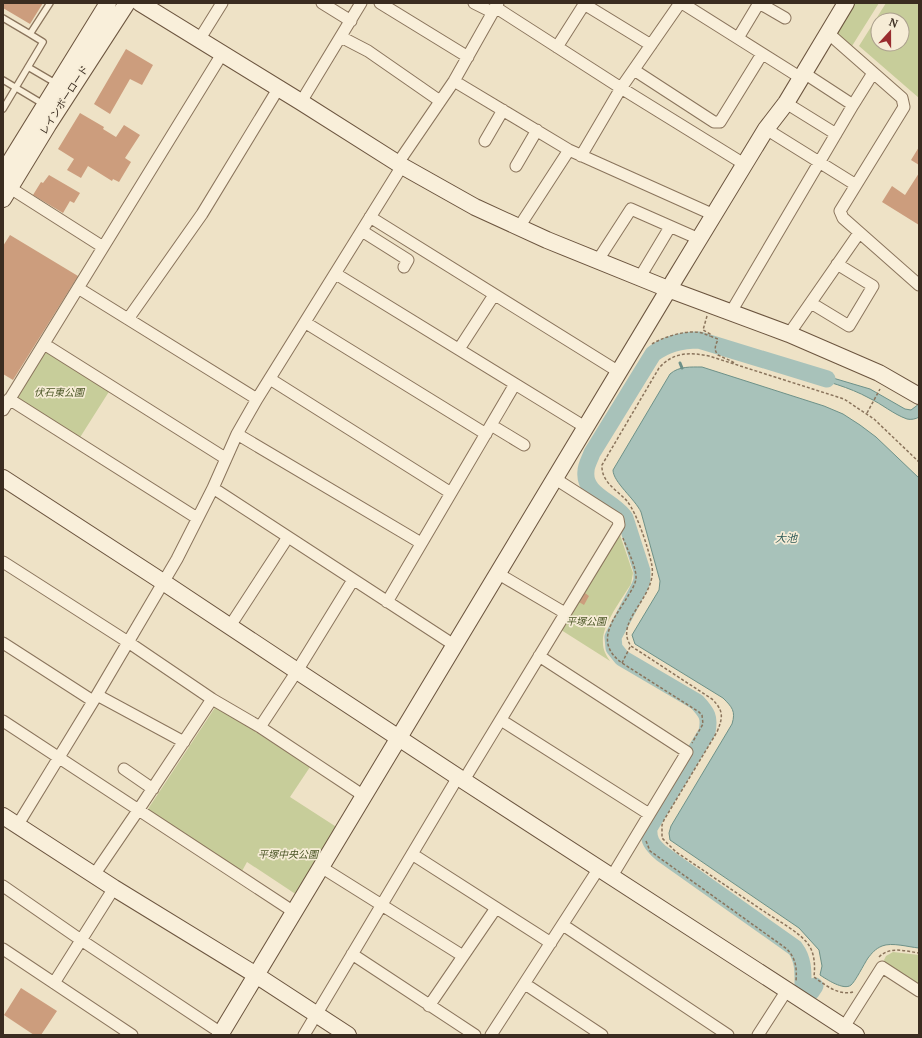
<svg xmlns="http://www.w3.org/2000/svg" width="922" height="1038" viewBox="0 0 922 1038" font-family="'PT Serif','Noto Sans JP',serif">
<rect width="100%" height="100%" fill="#eee2c6"/>
<path fill="#c7cd9a" fill-rule="evenodd" d="M853,3h26l-27,43 -14,-11 -1,-6z
M886,3h33v95l-60,-52zM878,20h24v24h-24z
M47,349l63,41 -31,49 -63,-40z
M618,529l15,44 -2,11c-9,15 -30,42 -28,59 0,7 3,12 7,18l-52,-33z
M216,706l94,61 -20,30 48,31 -41,67 -50,-33 -5,9 -94,-62z
M893,952l26,3v31l-36,-24 3,-6z"/>
<path fill="#a8c2ba" stroke="#6e9188" d="M702,367l122,39 19,8 17,11 16,12 43,41v470c-11,-1 -27,-6 -37,-2 -7,3 -10,7 -14,12 -4,6 -13,24 -17,27 -7,6 -25,-6 -31,-10l2,-9 -3,-16 -20,-22 -129,-88 -1,-7 2,-7 61,-102c4,-13 0,-17 -9,-26l-88,-54 -3,-9 27,-45 1,-9 -19,-69c-6,-13 -28,-30 -28,-42l57,-96c9,-8 21,-7 32,-7z
M806,370l64,19 35,20 6,1 8,-6v13c-3,2 -8,3 -12,2 -14,-5 -25,-15 -38,-21 -20,-11 -43,-17 -65,-23z"/>
<g fill="none" stroke-linecap="round" stroke-linejoin="round">
<path stroke="#6e9188" stroke-width="3" d="M675,344l2,5
M680,363l2,5"/>
<path stroke="#a8c2ba" stroke-width="17" d="M815,986l-4,6 -8,-6c0,-13 1,-26 -8,-38l-134,-95c-9,-8 -13,-13 -12,-25l58,-96c3,-15 0,-19 -10,-30l-75,-44 -8,-10 -1,-11 27,-51 2,-6v-9l-17,-53c-11,-17 -42,-23 -39,-47 0,-6 4,-12 6,-18l61,-99c13,-10 30,-14 46,-14l128,39"/>
</g>
<path fill="#cc9d7d" d="M3,3h40l-13,21 -27,-16z
M126,49l27,16 -11,20 -12,-6 -20,35 -16,-10z
M80,113l24,14 -1,2 13,8 8,-12 16,10 -15,23 6,4 -12,20 -6,-3 -1,2 -24,-15 -7,12 -14,-8 7,-11 -16,-10z
M919,147v18l-8,-5z
M919,173v52l-37,-23 10,-16 13,9z
M49,175l31,18 -6,10 -4,-2 -7,12 -30,-18 8,-13 2,1z
M10,235l68,41 -65,104 -10,-6v-128z
M585,593l4,3 -5,9 -5,-3z
M21,988l36,23 -16,24h-7l-30,-20z"/>
<g fill="none" stroke-linecap="round" stroke-linejoin="round">
<g stroke="#8a745c" stroke-width="8">
<path id="lane" d="M3,18l27,16
M28,67l29,17
M3,80l40,24
M3,109l40,-67 -13,-8 20,-31"/>
</g>
<g stroke="#8a745c" stroke-width="13">
<path id="street" d="M322,3l29,18
M380,3l88,54
M474,3l18,9
M682,3l119,75
M759,3l26,15
M584,4l67,41
M495,7l126,81 123,76
M828,33l74,65 2,9 -64,104 3,7 76,67
M341,37l27,14 72,50
M738,38l21,-35
M199,40l23,-37
M557,47l28,-44
M634,70l80,52h6l42,-68
M804,73l49,32
M454,81l115,69 145,65
M301,102l60,-99
M786,103l50,31
M766,129l90,56
M485,141l18,-31
M581,156l40,-68 59,-85
M398,163l56,-82 44,-78
M516,166l21,-36
M4,184l99,63
M370,217l249,155
M519,227l50,-77
M362,231l46,29 -4,7
M598,260l33,-51 68,30
M336,274l249,153
M640,277l30,-50
M78,288l179,111
M811,303l38,23 24,-40 -36,-22
M731,312l122,-207 20,-32
M128,319l74,-105 76,-125
M306,323l180,111
M789,334l70,-101
M44,344l181,114
M459,349l35,-54
M270,379l181,114
M9,399l188,119
M3,410l219,-356
M491,425l33,20
M237,434l184,109
M213,488l241,157
M3,562l125,80 84,57 48,28 104,69
M497,573l68,40
M387,602l128,-218
M230,626l58,-89
M3,643l90,58
M539,656l148,96 -75,124
M97,695l87,47
M501,720l148,94
M3,721l291,191
M260,727l37,-56 56,-91
M124,769l29,20
M464,780l155,-255 -1,-6 -64,-41
M17,826l80,-131 80,-136 36,-71 24,-54 20,-35 145,-233
M412,854l139,89
M321,867l142,89
M94,875l45,-66 73,-110
M3,886l78,54 140,93
M563,925l165,110
M3,949l129,86
M352,954l123,81
M54,983l60,-95
M525,984l77,51
M429,1006l67,-98
M844,1027l38,-60 37,24
M304,1035l154,-258
M491,1035l108,-167
M758,1035l29,-45"/>
</g>
<g stroke="#6c553f" stroke-width="18">
<path id="secondary" d="M140,3l161,99 101,64 73,41 72,33 121,49 121,45 90,39 40,23
M3,173l105,-170
M3,199l45,-74 79,-122
M3,478l160,104 134,89 161,106 398,258
M3,816l111,72 142,87 92,60
M220,1035l456,-758 90,-148 20,-26 60,-100"/>
</g>
<path stroke="#8a745c" stroke-width="1.5" stroke-dasharray="3 2" stroke-linecap="butt" d="M707,316l-4,14 7,4v2l8,3c-2,6 -5,10 0,16l17,8
M652,344c9,-6 31,-13 43,-12 5,0 10,2 15,4
M867,413l13,-24
M623,538c4,11 14,30 13,41 -1,6 -5,12 -8,17 -14,23 -35,46 -6,67l77,49 3,3 1,9 -11,19
M622,663l8,-16
M646,841l4,10 137,98c9,10 10,19 9,32
M879,957c11,-11 26,-6 40,-4
M853,992c-14,4 -28,-7 -39,-15 1,-10 1,-21 -4,-30 -8,-14 -32,-26 -45,-35 -30,-20 -59,-40 -89,-60l-14,-14v-13l2,-5 53,-88c6,-15 7,-21 -5,-33l-81,-53c-18,-25 26,-48 21,-80 -3,-16 -15,-53 -25,-65 -10,-11 -26,-19 -25,-36l57,-97c14,-16 31,-16 50,-12l135,43 30,20 45,43"/>
<use href="#lane" stroke="#f9efda" stroke-width="5.5"/>
<use href="#street" stroke="#f9efda" stroke-width="11"/>
<use href="#secondary" stroke="#f9efda" stroke-width="16"/>
</g>
<g text-anchor="middle" dominant-baseline="central" stroke-width="3.5" stroke-linejoin="round" paint-order="stroke">
<g font-size="10" fill="#3a2c20" stroke="#f6ecd6">
<text transform="translate(64 100) rotate(-57)">レインボーロード</text>
</g>
<g font-size="10" font-style="italic" fill="#4b5626" stroke="#f6ecd6">
<text x="59" y="392">伏石東公園</text>
<text x="586" y="621">平塚公園</text>
<text x="288" y="854">平塚中央公園</text>
</g>
<g font-size="11" font-style="italic" fill="#2f5a57" stroke="#f6ecd6">
<text x="786" y="538">大池</text>
</g>
</g>
<rect width="922" height="1038" fill="none" stroke="#3a2c20" stroke-width="8"/>
<g transform="translate(890 32) rotate(21)"><circle r="19" fill="#f6ecd6" stroke="#ab9f8d"/>
<path d="M0-3L7 15L0 10L-7 15Z" fill="#992c2e"/>
<text y="-6" font-size="11" font-weight="bold" text-anchor="middle" fill="#3a2c20">N</text>
</g>
</svg>
